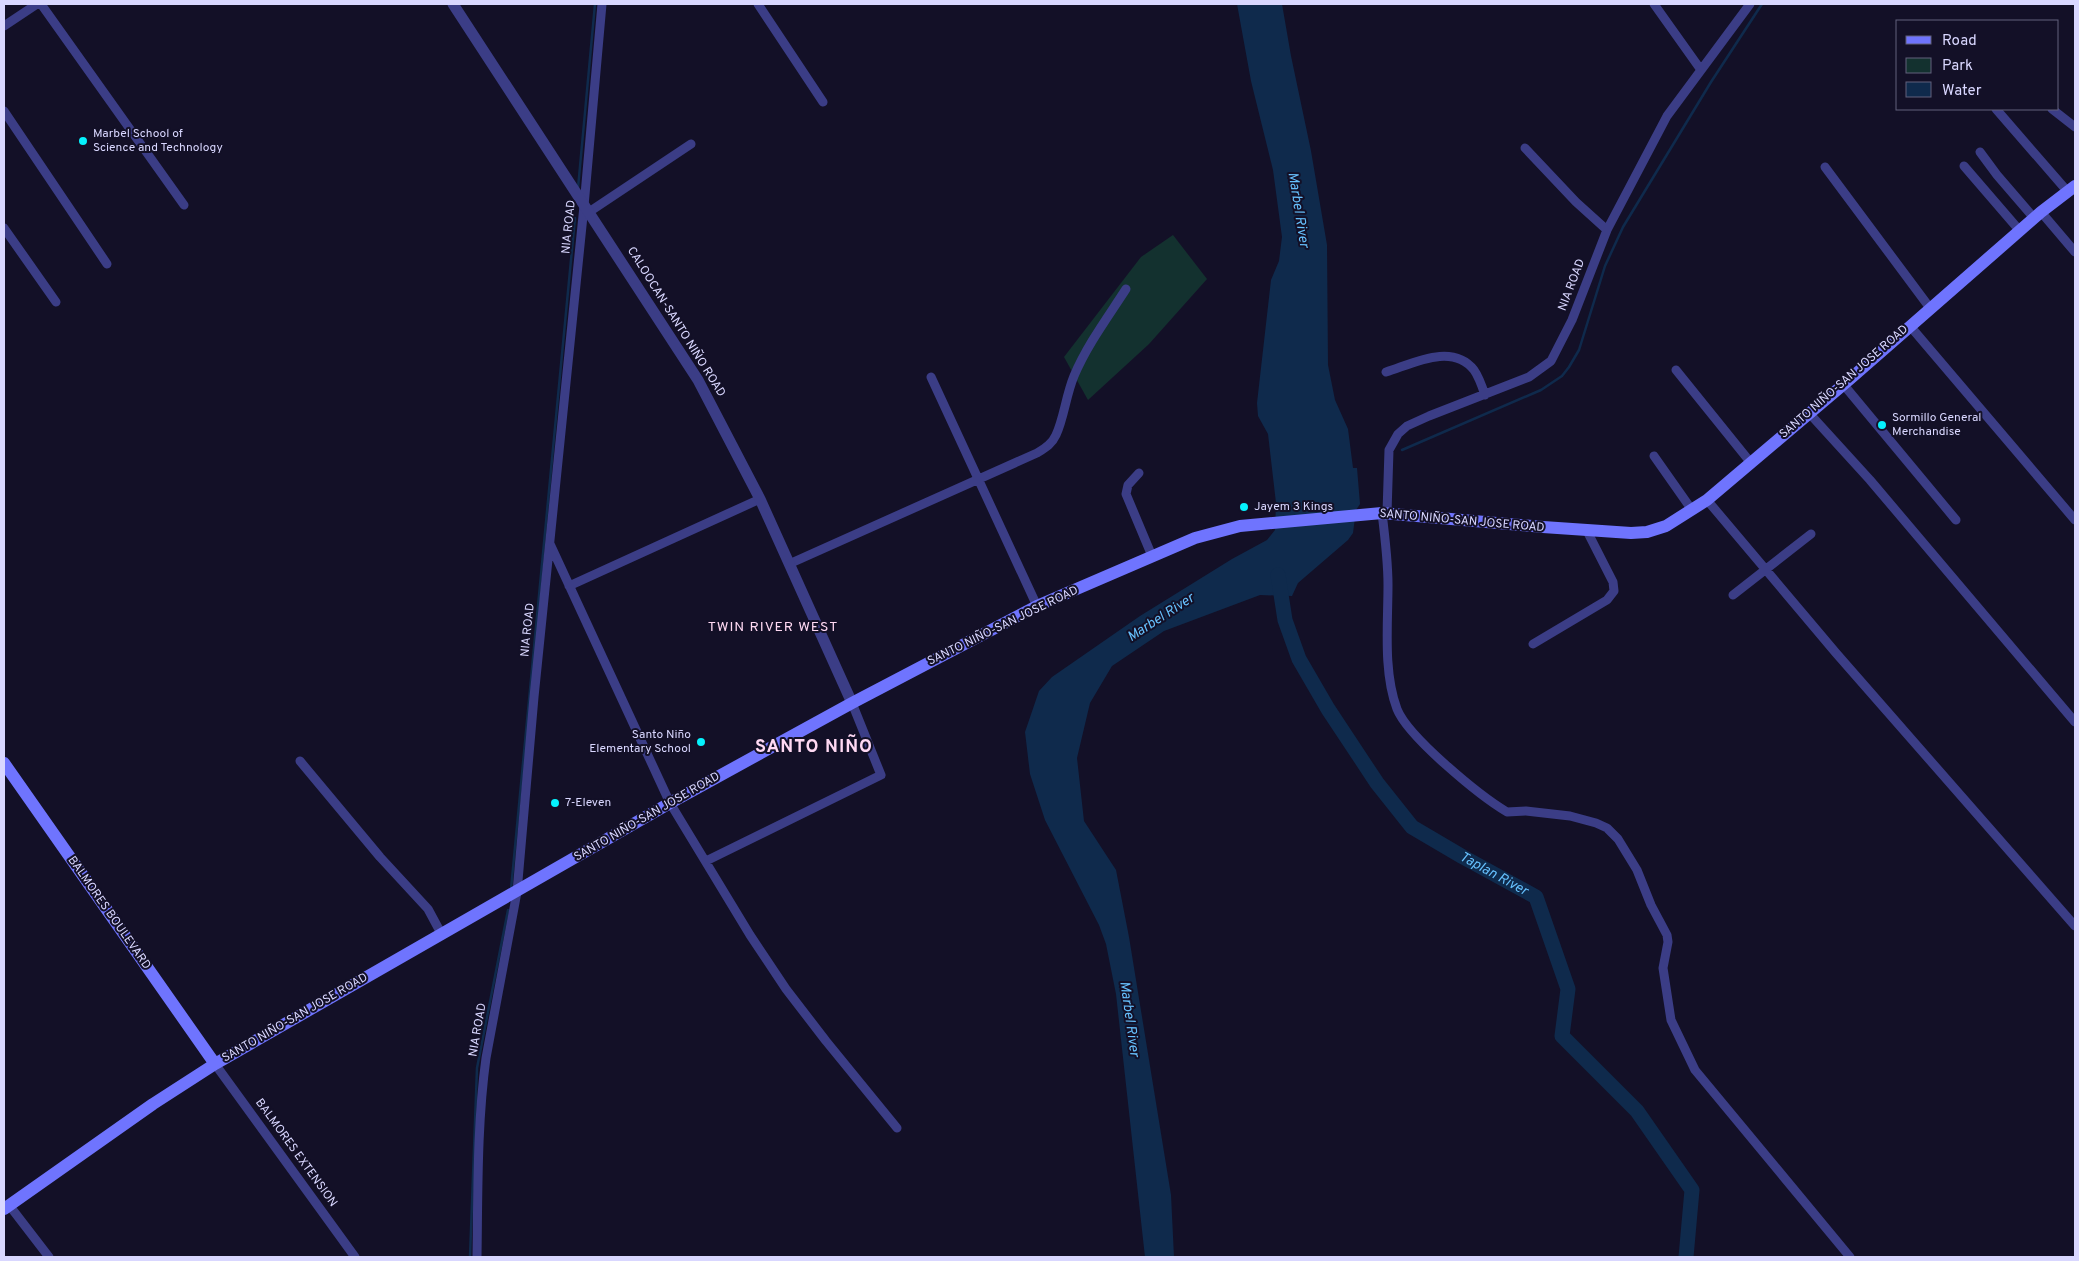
<svg xmlns="http://www.w3.org/2000/svg" width="2079" height="1261" viewBox="0 0 2079 1261" font-family="Overpass,sans-serif">
<rect width="100%" height="100%" fill="#131027"/>
<path fill="#13312f" d="M1173,235l34,44 -58,65 -61,56 -24,-43 77,-100z"/>
<path fill="#0f2a4c" d="M1237,4h45l9,52 20,95 16,94 1,120 7,35 13,29 5,39h4l3,36 -4,6 -3,23 -5,7 -50,43 -6,13 -32,-1 -96,36 -52,35 -22,37 -13,55 7,63 32,49 13,67 42,258 3,62h-29l-29,-263 -10,-50 -7,-19 -54,-105 -15,-46 -5,-42 14,-41 13,-14 88,-61 92,-57 35,-19 8,-10 1,-27 -8,-69 -10,-18 -1,-13 14,-123 8,-19 3,-24 -9,-67 -22,-89z"/>
<g fill="none" stroke-linecap="round" stroke-linejoin="round">
<path stroke="#0f2a4c" stroke-width="2.5" d="M578,188l17,-184
M1402,450l139,-60 21,-14 7,-9 10,-17 26,-84 18,-39 88,-145 51,-78
M511,889l64,-671
M470,1257l7,-189 31,-158"/>
<path stroke="#0f2a4c" stroke-width="15" id="s1" d="M1278,575l7,45 14,39 29,50 49,74 35,44 51,30 73,40 32,92 -6,47 75,75 55,79 -6,67"/>
<path stroke="#3b3d86" stroke-width="9" d="M41,4l143,201
M758,4l65,98
M1654,4l47,66
M4,26l33,-22
M1996,109l72,83
M2052,109l23,18
M4,111l103,153
M1525,148l51,54 31,28
M1980,152l17,23 37,43
M1964,166l56,65
M1825,167l105,141
M589,212l102,-68
M2041,212l34,40
M4,228l52,74
M1910,326l165,194
M1676,370l75,93
M1386,372c26,-8 66,-30 88,-2 5,7 8,16 11,25
M931,377l106,229
M1843,384l113,136
M1809,413l61,67 205,242
M1654,456l38,54
M1139,473l-11,12 -2,9 26,62
M1707,500l129,153 239,273
M1382,513c3,24 6,48 6,72 0,39 -5,87 9,124 11,28 83,87 110,103l19,-1 44,5 26,7 11,5 11,11 19,31 14,35 16,30 1,7 -5,26 8,52 24,50 155,187
M1387,513l2,-63 9,-16 9,-8 22,-10 100,-39 22,-16 21,-41 35,-90 60,-114 83,-112
M550,544l120,259 80,132 36,54 40,52 71,87
M789,564l248,-111c8,-5 15,-9 19,-18 8,-17 10,-40 18,-59 13,-31 34,-59 52,-87
M569,586l191,-87
M1733,595l78,-61
M1533,644l74,-44 7,-9 -1,-9 -26,-51
M300,761l80,96 48,52 14,26
M706,861l175,-86 -29,-72
M215,1064l140,193
M9,1205l40,52
M477,1257c1,-66 0,-133 9,-199l31,-166 17,-195 50,-491 18,-202"/>
<path stroke="#3b3d86" stroke-width="11" d="M453,4l245,376 62,119 92,204"/>
<path stroke="#6f74fe" stroke-width="12" d="M4,763l211,301
M4,1209l149,-105 62,-40 455,-261 182,-100 185,-97 158,-68 45,-12 142,-13 161,14 88,6 16,-1 19,-6 41,-26 143,-121 191,-167 34,-26"/>
</g>
<g fill="#05f2fd" stroke="#131027" stroke-width="2">
<circle cx="83" cy="141" r="5"/>
<circle cx="1882" cy="425" r="5"/>
<circle cx="1244" cy="507" r="5"/>
<circle cx="701" cy="742" r="5"/>
<circle cx="555" cy="803" r="5"/>
</g>
<g text-anchor="middle" dominant-baseline="central" stroke-width="4" stroke-linejoin="round" paint-order="stroke">
<g font-size="12" fill="#d9d7ff" stroke="#131027" text-anchor="start">
<text x="93" y="134">Marbel School of<tspan x="93" dy="14">Science and Technology</tspan></text>
<text x="1892" y="418">Sormillo General<tspan x="1892" dy="14">Merchandise</tspan></text>
<text x="1254" y="507">Jayem 3 Kings</text>
<text x="691" y="735" text-anchor="end">Santo Niño<tspan x="691" dy="14">Elementary School</tspan></text>
<text x="565" y="803">7-Eleven</text>
</g>
<g font-size="12" fill="#d9d7ff" stroke="#131027">
<text transform="translate(569 227) rotate(-84)">NIA ROAD</text>
<text transform="translate(1572 285) rotate(-69)">NIA ROAD</text>
<text transform="translate(676 322) rotate(58)">CALOOCAN-SANTO NIÑO ROAD</text>
<text transform="translate(1844 382) rotate(-41)">SANTO NIÑO-SAN JOSE ROAD</text>
<text transform="translate(1462 521) rotate(5)">SANTO NIÑO-SAN JOSE ROAD</text>
<text transform="translate(1003 626) rotate(-26)">SANTO NIÑO-SAN JOSE ROAD</text>
<text transform="translate(528 630) rotate(-84)">NIA ROAD</text>
<text transform="translate(647 817) rotate(-30)">SANTO NIÑO-SAN JOSE ROAD</text>
<text transform="translate(109 913) rotate(55)">BALMORES BOULEVARD</text>
<text transform="translate(295 1018) rotate(-30)">SANTO NIÑO-SAN JOSE ROAD</text>
<text transform="translate(478 1030) rotate(-80)">NIA ROAD</text>
<text transform="translate(296 1153) rotate(54)">BALMORES EXTENSION</text>
</g>
<g font-size="14" font-style="italic" fill="#66c0fd" stroke="#131027">
<text transform="translate(1298 210) rotate(81)">Marbel River</text>
<text transform="translate(1161 618) rotate(-33)">Marbel River</text>
<text stroke="none"><textPath href="#s1" startOffset="384">Taplan River</textPath></text>
<text transform="translate(1129 1019) rotate(82)">Marbel River</text>
</g>
<g font-size="14" letter-spacing="1" fill="#ffd9f3" stroke="#131027">
<text x="773" y="627">TWIN RIVER WEST</text>
</g>
<g font-size="18" font-weight="bold" letter-spacing="1" fill="#ffd9f3" stroke="#131027">
<text x="814" y="747">SANTO NIÑO</text>
</g>
</g>
<rect width="2079" height="1261" fill="none" stroke="#d9d7ff" stroke-width="10"/>
<rect x="1896" y="20" width="162" height="90" fill="#131027" stroke="#62607d"/>
<rect x="1906" y="36" width="25" height="8" fill="#6f74fe" stroke="#62607d"/>
<text x="1942" y="45" font-size="15" fill="#d9d7ff">Road</text>
<rect x="1906" y="58" width="25" height="15" fill="#13312f" stroke="#62607d"/>
<text x="1942" y="70" font-size="15" fill="#d9d7ff">Park</text>
<rect x="1906" y="82" width="25" height="15" fill="#0f2a4c" stroke="#62607d"/>
<text x="1942" y="95" font-size="15" fill="#d9d7ff">Water</text>
</svg>
